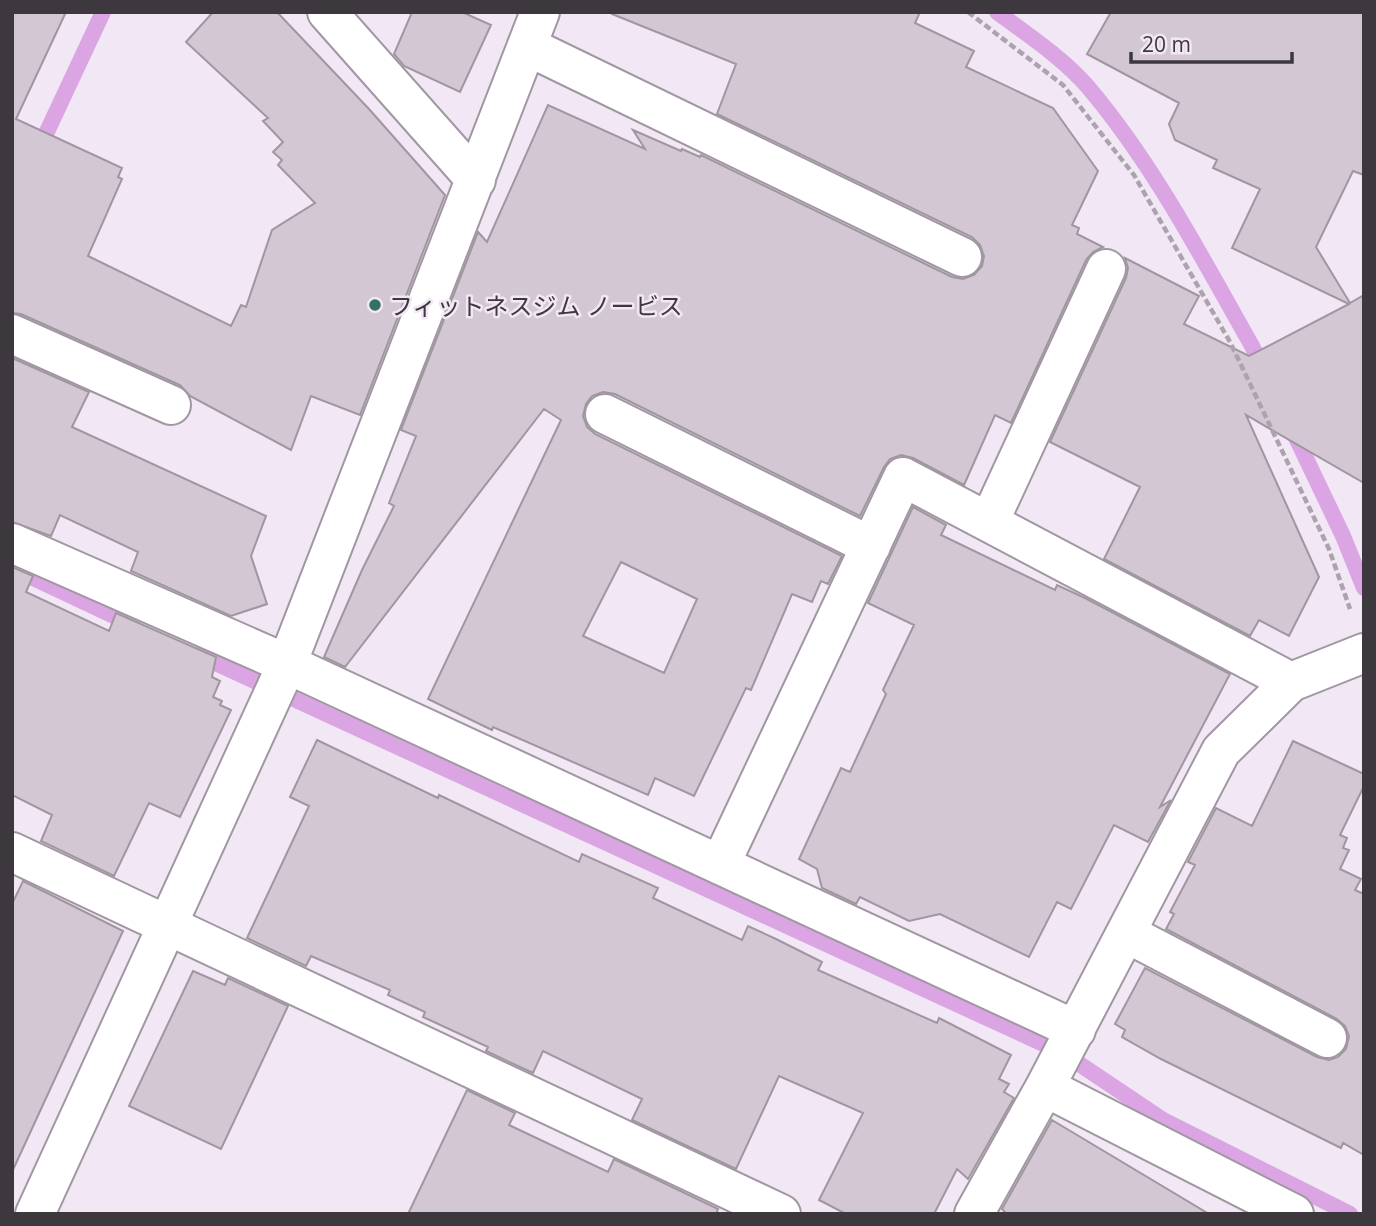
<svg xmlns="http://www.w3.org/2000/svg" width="1376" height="1226" viewBox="0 0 1376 1226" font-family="'Open Sans','Noto Sans JP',sans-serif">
<rect width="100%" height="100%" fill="#f2e7f4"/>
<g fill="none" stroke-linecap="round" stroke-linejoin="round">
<path stroke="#dba5e4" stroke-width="16" d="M997,12c31,23 66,46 91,75 66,78 114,171 164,259l12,25
M37,153l66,-141
M1292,429l51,107 21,52
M14,569l119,56
M198,655l865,398 100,67 187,94"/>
</g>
<path fill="#d3c7d4" stroke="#a095a1" stroke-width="2" fill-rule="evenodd" d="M12,12h54l-50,107 106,49 -4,9 4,2 -34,77 143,70 10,-21 5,2 26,-77 43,-27 -37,-38 4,-5 -9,-8 10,-10 -20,-21 5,-3 -82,-76 27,-30h64l92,97 76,86 -85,220 -49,-19 -20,54 -101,-54 -10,-11 -159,-71 -9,-1z
M412,12h50l29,13 -31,67 -56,-26 -10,-12z
M612,12h308l-5,11 59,28 -8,16 87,41 45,63 -26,54 7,3 -2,6 26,13 -10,5 -7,8 -75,163 -16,-8 -31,70 -51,-27 -12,-3 -11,4 -6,8 -24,49 -245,-122 -12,-2 -11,4 -6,8 -3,12 4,11 8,7 247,122 -14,28 -7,-3 -9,21 -20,-8 -41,96 -5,-2 -52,108 -39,-18 -7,17 -155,-68 -1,3 -64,-31 133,-279 -17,-11 -199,258 -21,-10 38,-87 32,-64 -5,-3 27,-67 -15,-6 77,-198 9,10 61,-137 97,44 -12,-19 48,21 1,-2 18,8 1,-2 251,122 11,2 11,-4 8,-9 2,-10 -4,-11 -8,-8 -255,-123 19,-50 -124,-50zM621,562l76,37 -33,74 -81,-37z
M1111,12h253v163l-11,-4 -37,76 34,56 14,-8v188l-118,-68 73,162 -30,59 -30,-16 -9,16 -146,-77 36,-72 -90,-45 76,-164 2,-10 -3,-10 74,38 -15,28 65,32 100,-52 -117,-56 28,-59 -47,-21 4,-8 -42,-20 -6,-16 10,-21 -92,-49z
M12,358l77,34 -17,35 194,89 -15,40 16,48 -36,12 -100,-45 7,-19 -78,-37 -9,21 -39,-14z
M913,507l33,18 -5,10 114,55 2,-5 28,13 145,76 -70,133 11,-7 -23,42 -34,-17 -43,84 -14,-7 -28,55 -89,-43 -31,7 -49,-24 -4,7 -34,-16 -5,-19 -18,-10 42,-91 9,4 36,-78 -3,-4 31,-65 -46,-22z
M12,567l21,9 -7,16 83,39 7,-18 100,44 -4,20 8,4 -7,16 9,4 -2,4 11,5 -51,107 -31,-14 -35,73 -73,-35 11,-26 -40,-20z
M317,740l121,58 1,-3 140,67 3,-8 76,34 -5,10 89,42 6,-14 28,13 46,23 -4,8 119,53 2,-5 72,37 -12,24 10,5 -5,8 10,6 -46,81 -11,-10 -23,45h-88l-27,-14 44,-87 -84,-37 -43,93 -104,-49 10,-21 -99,-48 -10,22 -47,-22 2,-4 -65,-30 2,-5 -37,-17 2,-5 -79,-34 -5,10 -59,-28 62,-132 -19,-9z
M1293,741l71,33v12l-24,49 7,3 -4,10 6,2 -9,19 21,10 -6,11 9,4v261l-21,-12 -2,5 -180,-89 -39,-22 3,-7 -10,-6 30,-56 172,89 12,3 9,-3 8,-8 3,-13 -4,-10 -8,-7 -171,-90 8,-15 -4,-2 25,-47 -7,-3 28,-54 36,18z
M23,881l100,50 -111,241v-268z
M193,971l32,14 3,-7 60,28 -67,143 -92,-43z
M467,1090l48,23 -6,12 99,47 6,-13 104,50 -2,5h-308z
M1052,1120l157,94h-202l-5,-5z"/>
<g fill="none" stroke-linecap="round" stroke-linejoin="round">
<g stroke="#a197a3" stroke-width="42">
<path id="minor" d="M327,12l149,168
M527,46l435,211
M12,334l159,71
M605,414l266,132
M989,522l117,-253
M12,543l275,121 789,366
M12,852l769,362
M720,865l183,-388 388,205
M1126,933l201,105
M1045,1087l249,127
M35,1214l252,-550 253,-652
M974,1214l71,-127 176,-336 70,-69 73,-29"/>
</g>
<path stroke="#aba3ad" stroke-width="4.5" stroke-dasharray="7 3.5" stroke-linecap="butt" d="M968,12l95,73 71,90 96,167 99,207 21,60"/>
<use href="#minor" stroke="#fff" stroke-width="38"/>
</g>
<circle fill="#337260" stroke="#f2e7f4" stroke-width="2.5" cx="375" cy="305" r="7"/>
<g text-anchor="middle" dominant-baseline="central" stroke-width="5" stroke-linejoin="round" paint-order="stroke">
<g font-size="24" fill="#3d383e" stroke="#f2e7f4" text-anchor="start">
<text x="389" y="305">フィットネスジム ノービス</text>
</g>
</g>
<rect width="1376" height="1226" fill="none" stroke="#3d383e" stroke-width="28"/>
<path d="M1131 52v10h161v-10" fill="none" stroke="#3d383e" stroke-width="3.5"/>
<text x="1142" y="52" font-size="21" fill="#3d383e" stroke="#f2e7f4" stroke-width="5" paint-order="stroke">20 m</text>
</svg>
